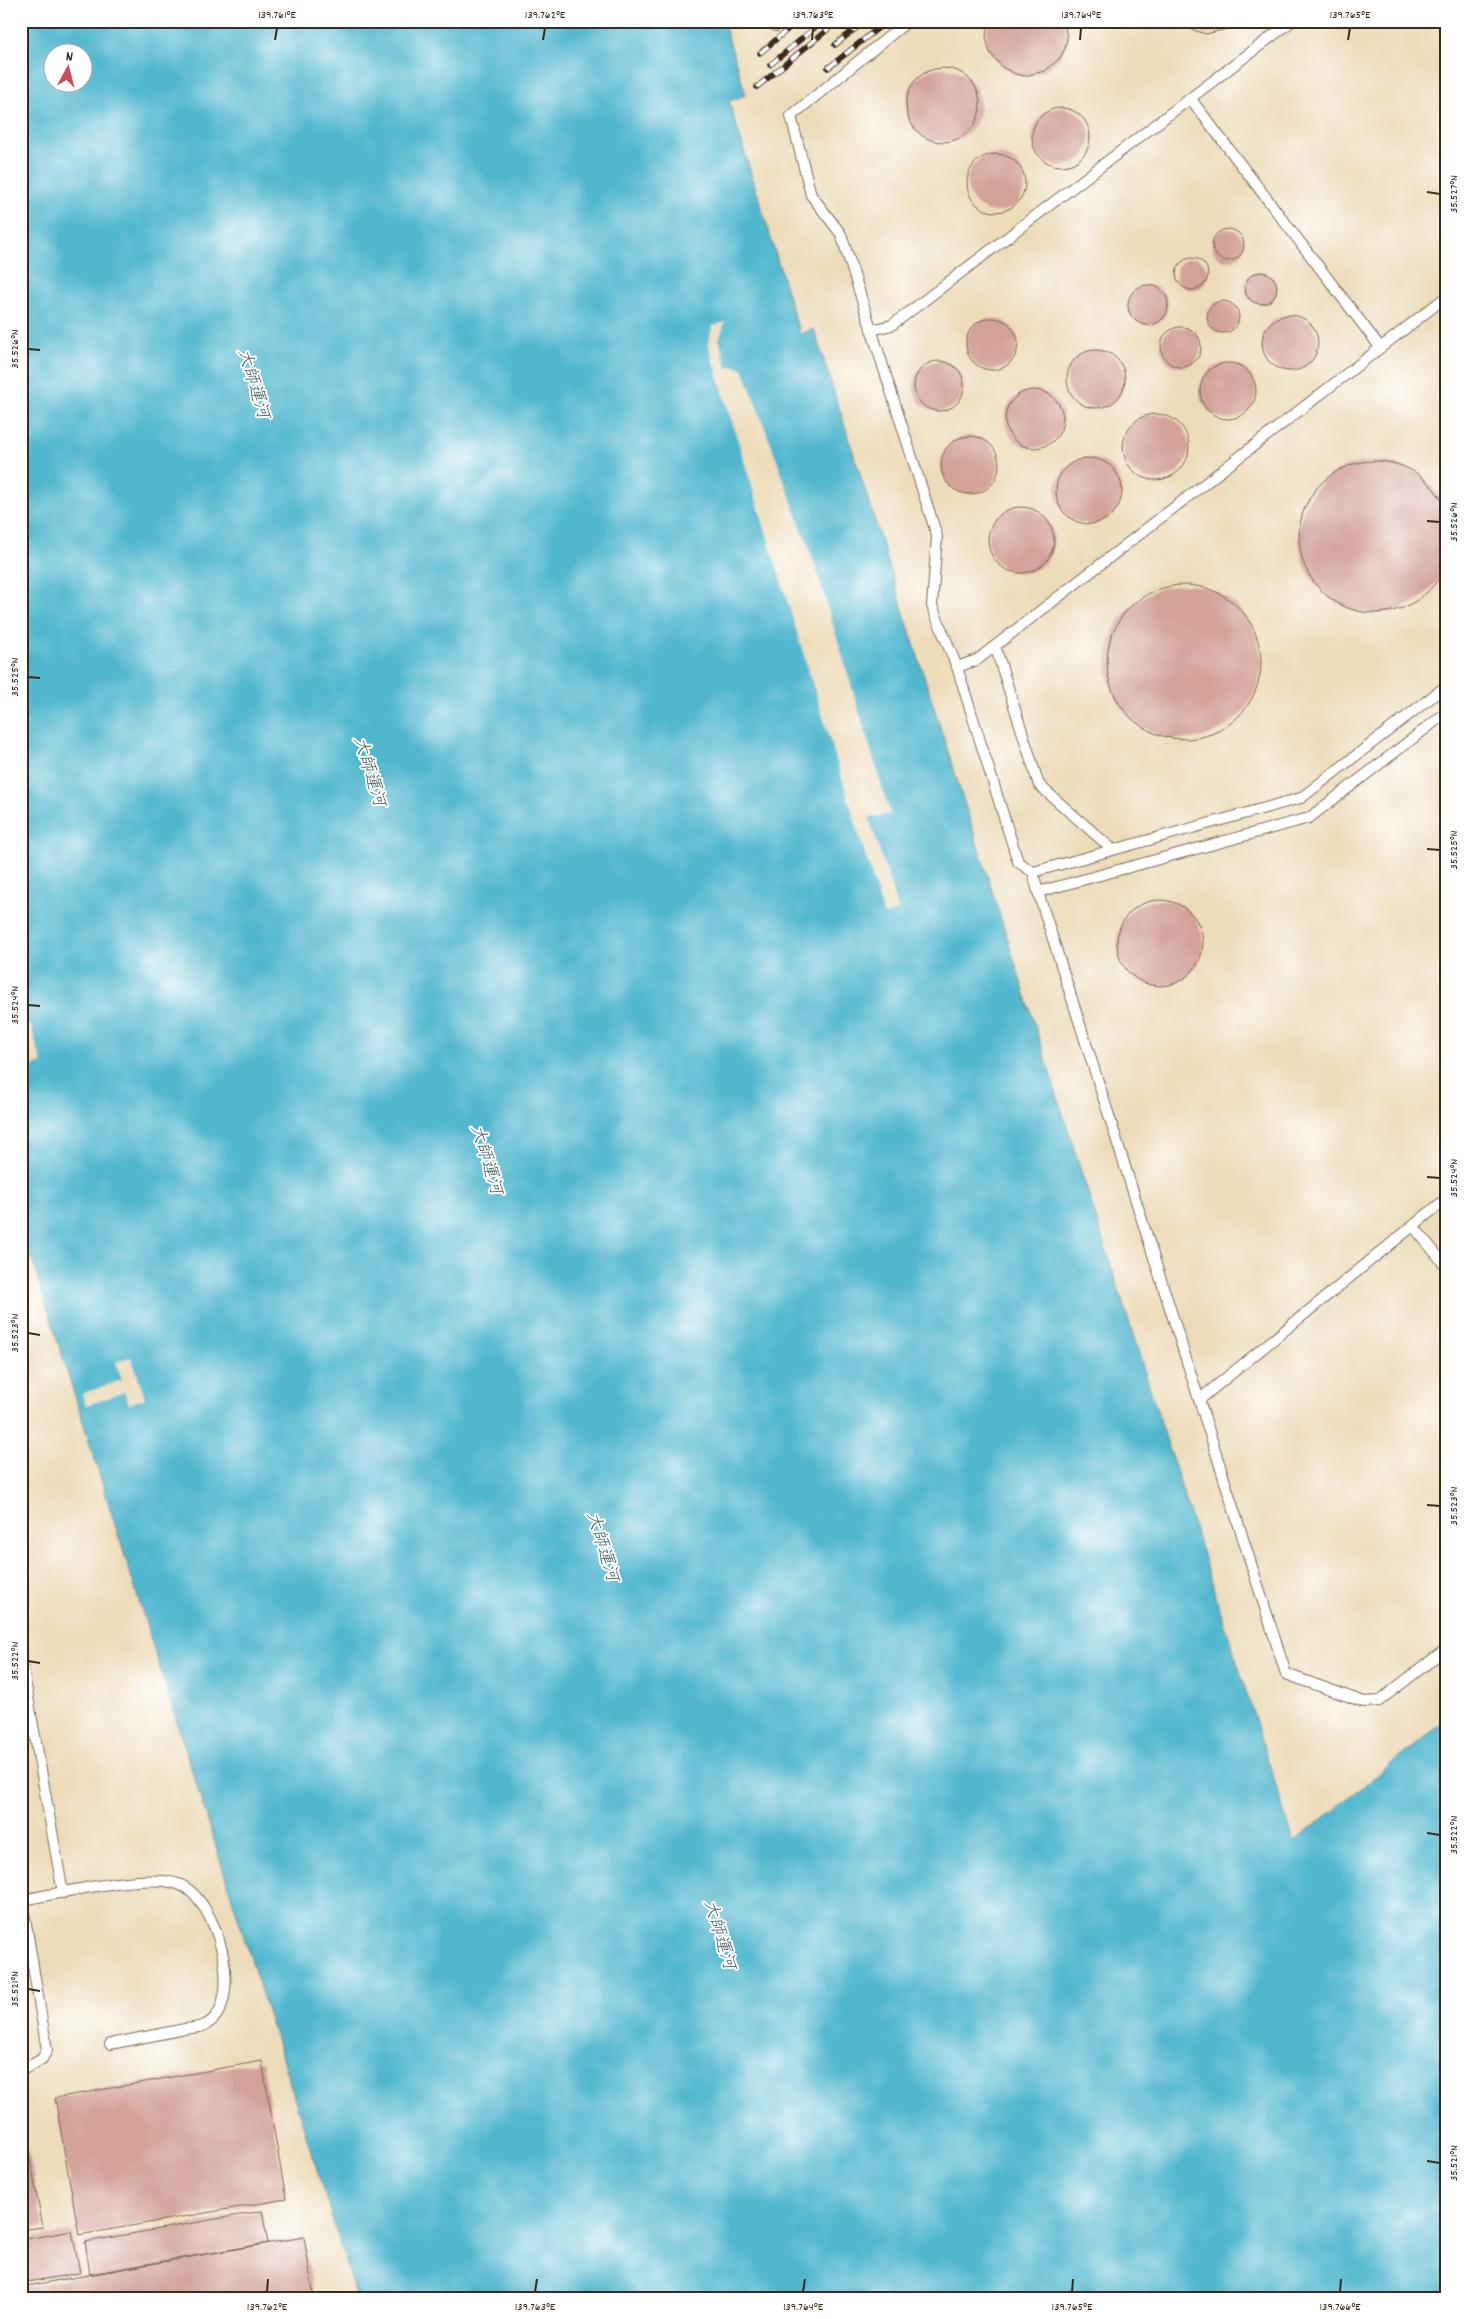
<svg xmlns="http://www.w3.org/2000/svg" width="1467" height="2319" viewBox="0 0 1467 2319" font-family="Dekko,'Klee One',sans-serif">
<rect width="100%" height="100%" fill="#fff"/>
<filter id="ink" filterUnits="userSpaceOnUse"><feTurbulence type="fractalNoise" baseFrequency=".02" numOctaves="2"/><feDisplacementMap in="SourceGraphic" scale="10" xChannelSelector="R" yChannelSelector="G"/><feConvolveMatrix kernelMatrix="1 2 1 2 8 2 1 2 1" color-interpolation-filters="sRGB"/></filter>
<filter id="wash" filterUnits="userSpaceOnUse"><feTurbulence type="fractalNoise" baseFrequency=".0096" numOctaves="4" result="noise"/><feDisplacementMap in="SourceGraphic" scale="20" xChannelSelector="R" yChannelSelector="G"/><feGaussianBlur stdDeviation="1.12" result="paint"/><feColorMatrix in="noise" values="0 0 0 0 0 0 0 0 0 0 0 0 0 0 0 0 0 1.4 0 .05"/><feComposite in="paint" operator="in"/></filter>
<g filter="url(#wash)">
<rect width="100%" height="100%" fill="#eddcba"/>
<path fill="#51b7cf" stroke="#467076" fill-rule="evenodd" d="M21,21h702l23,74 -17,6 71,233 14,-5 480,1513 152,-122v578h-1089l-336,-1074zM52,52h30v30h-30z"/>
<path fill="#eddcba" d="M725,322l-6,17 8,29 6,-2 10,3 71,193 76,252 -21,4 29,92 -14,5 -176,-572 5,-17z
M30,1024l12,39 -21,7v-11l4,-1 -4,-11v-20z
M131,1357l14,41 -16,6 -5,-12 -38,14 -4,-12 40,-14 -6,-18z"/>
<g id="blocks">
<path fill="#d2a198" d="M989,21h75l3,17 -2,10 -5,10 -15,13 -21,5 -9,-2 -13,-7 -12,-14 -4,-16z
M1180,21h58l-11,8 -21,5 -16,-5z
M906 105a37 37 0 1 1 74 0a37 37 0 1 1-74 0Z
M1032 137a29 29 0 1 1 58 0a29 29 0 1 1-58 0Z
M967 183a29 29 0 1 1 58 0a29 29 0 1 1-58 0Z
M1212 245a16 16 0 1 1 32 0a16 16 0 1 1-32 0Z
M1176 274a16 16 0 1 1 32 0a16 16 0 1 1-32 0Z
M1245 288a16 16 0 1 1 32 0a16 16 0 1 1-32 0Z
M1128 305a20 20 0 1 1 40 0a20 20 0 1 1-40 0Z
M1207 317a16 16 0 1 1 32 0a16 16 0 1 1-32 0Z
M1262 343a28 28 0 1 1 56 0a28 28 0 1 1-56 0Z
M966 344a26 26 0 1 1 52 0a26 26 0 1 1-52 0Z
M1161 347a20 20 0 1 1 40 0a20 20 0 1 1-40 0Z
M1067 379a29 29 0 1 1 58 0a29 29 0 1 1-58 0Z
M914 386a25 25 0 1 1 50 0a25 25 0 1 1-50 0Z
M1200 391a28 28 0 1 1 56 0a28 28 0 1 1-56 0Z
M1005 419a29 29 0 1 1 58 0a29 29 0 1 1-58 0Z
M1123 447a33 33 0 1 1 66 0a33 33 0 1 1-66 0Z
M941 465a29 29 0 1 1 58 0a29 29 0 1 1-58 0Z
M1056 491a33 33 0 1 1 66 0a33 33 0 1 1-66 0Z
M1299 537a76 76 0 1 1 152 0a76 76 0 1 1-152 0Z
M988 540a33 33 0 1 1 66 0a33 33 0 1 1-66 0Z
M1107 662a77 77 0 1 1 154 0a77 77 0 1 1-154 0Z
M1117 943a43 43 0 1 1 86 0a43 43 0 1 1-86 0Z
M262,2061l24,138 -207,36 -24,-137z
M21,2112l22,115 -22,3z
M262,2211l6,32 -178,31 -5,-32z
M72,2231l8,42 -59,10v-43z
M304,2237l10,61h-293v-11z"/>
</g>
</g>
<g filter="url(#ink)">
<use href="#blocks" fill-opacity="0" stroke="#796855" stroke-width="1"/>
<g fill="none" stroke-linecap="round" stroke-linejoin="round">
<g stroke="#796855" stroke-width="12">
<path id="lane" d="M772,21l4,5 5,-5
M908,21l-117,95 20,79 30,39 96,302 -5,70 25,61 61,195 15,10 5,20
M1190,98l190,249
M871,330l21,-5 400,-304
M995,646l44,139 73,64
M957,667l20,-7 18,-14 451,-349
M1446,713l-137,105 -271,74 248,782 78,28 15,-1 67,-52
M1033,872l268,-74 145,-112
M1413,1226l33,40
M1199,1400l247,-201
M21,1658l42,235
M21,1900c38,-6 123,-28 157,-16 39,13 68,117 29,140 -6,4 -16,4 -22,5 -25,5 -50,10 -75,15
M21,2071l21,-12 5,-9 -25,-150"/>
</g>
<use href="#lane" stroke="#fff" stroke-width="10"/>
<g stroke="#3b2a1e" stroke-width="5.5">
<path id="rail" d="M835,45l30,-24
M760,53l38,-32
M770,65l53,-44
M828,68l59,-47
M757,87l81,-66"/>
</g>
<use href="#rail" stroke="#fff" stroke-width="4" stroke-dasharray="11" stroke-linecap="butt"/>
</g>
</g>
<path fill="none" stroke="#3b2a1e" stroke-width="2" d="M275,40l2,-12M543,40l2,-12M812,40l1,-12M1080,40l1,-12M1348,40l2,-12M1427,192l13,2M28,349l12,1M1427,521l13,1M28,677l12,1M1427,849l13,1M28,1005l12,1M1427,1177l13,1M28,1333l12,2M1427,1505l13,1M28,1661l12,2M1427,1833l13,2M28,1989l12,2M1427,2161l13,2M267,2292l1,-13M535,2292l2,-13M803,2292l2,-13M1072,2292l1,-13M1340,2292l1,-13"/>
<g text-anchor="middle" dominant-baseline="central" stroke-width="4" stroke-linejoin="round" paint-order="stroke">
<g font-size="18" font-style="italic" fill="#446265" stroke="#fff">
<text transform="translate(252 384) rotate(73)">大師運河</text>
<text transform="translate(368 772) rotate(73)">大師運河</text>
<text transform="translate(485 1160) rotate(73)">大師運河</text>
<text transform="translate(601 1547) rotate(73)">大師運河</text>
<text transform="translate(718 1935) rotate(73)">大師運河</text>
</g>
</g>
<rect width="1467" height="2319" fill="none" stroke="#fff" stroke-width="55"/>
<g transform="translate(68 68) rotate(7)"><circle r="24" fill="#ffffff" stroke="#b1aaa5"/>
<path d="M0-4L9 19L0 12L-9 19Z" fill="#d1495b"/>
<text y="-8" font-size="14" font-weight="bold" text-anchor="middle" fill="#3b2a1e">N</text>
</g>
<rect x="28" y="28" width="1412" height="2264" fill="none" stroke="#3b2a1e" stroke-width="2"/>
<g font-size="12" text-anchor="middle" fill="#3b2a1e">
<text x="277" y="18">139.761°E</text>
<text x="545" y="18">139.762°E</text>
<text x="813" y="18">139.763°E</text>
<text x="1081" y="18">139.764°E</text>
<text x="1350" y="18">139.765°E</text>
<text transform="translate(1453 194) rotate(-90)" y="4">35.527°N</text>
<text transform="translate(14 349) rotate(-90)" y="4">35.526°N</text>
<text transform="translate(1453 522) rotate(-90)" y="4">35.526°N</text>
<text transform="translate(14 677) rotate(-90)" y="4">35.525°N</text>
<text transform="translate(1453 850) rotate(-90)" y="4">35.525°N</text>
<text transform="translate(14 1005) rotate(-90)" y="4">35.524°N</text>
<text transform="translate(1453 1178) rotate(-90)" y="4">35.524°N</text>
<text transform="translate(14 1333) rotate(-90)" y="4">35.523°N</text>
<text transform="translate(1453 1506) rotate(-90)" y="4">35.523°N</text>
<text transform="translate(14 1661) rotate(-90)" y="4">35.522°N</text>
<text transform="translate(1453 1835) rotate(-90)" y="4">35.522°N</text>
<text transform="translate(14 1989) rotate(-90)" y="4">35.521°N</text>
<text transform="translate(1453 2163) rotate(-90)" y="4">35.521°N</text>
<text x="267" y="2310">139.762°E</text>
<text x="535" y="2310">139.763°E</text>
<text x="803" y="2310">139.764°E</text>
<text x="1072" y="2310">139.765°E</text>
<text x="1340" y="2310">139.766°E</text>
</g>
</svg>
